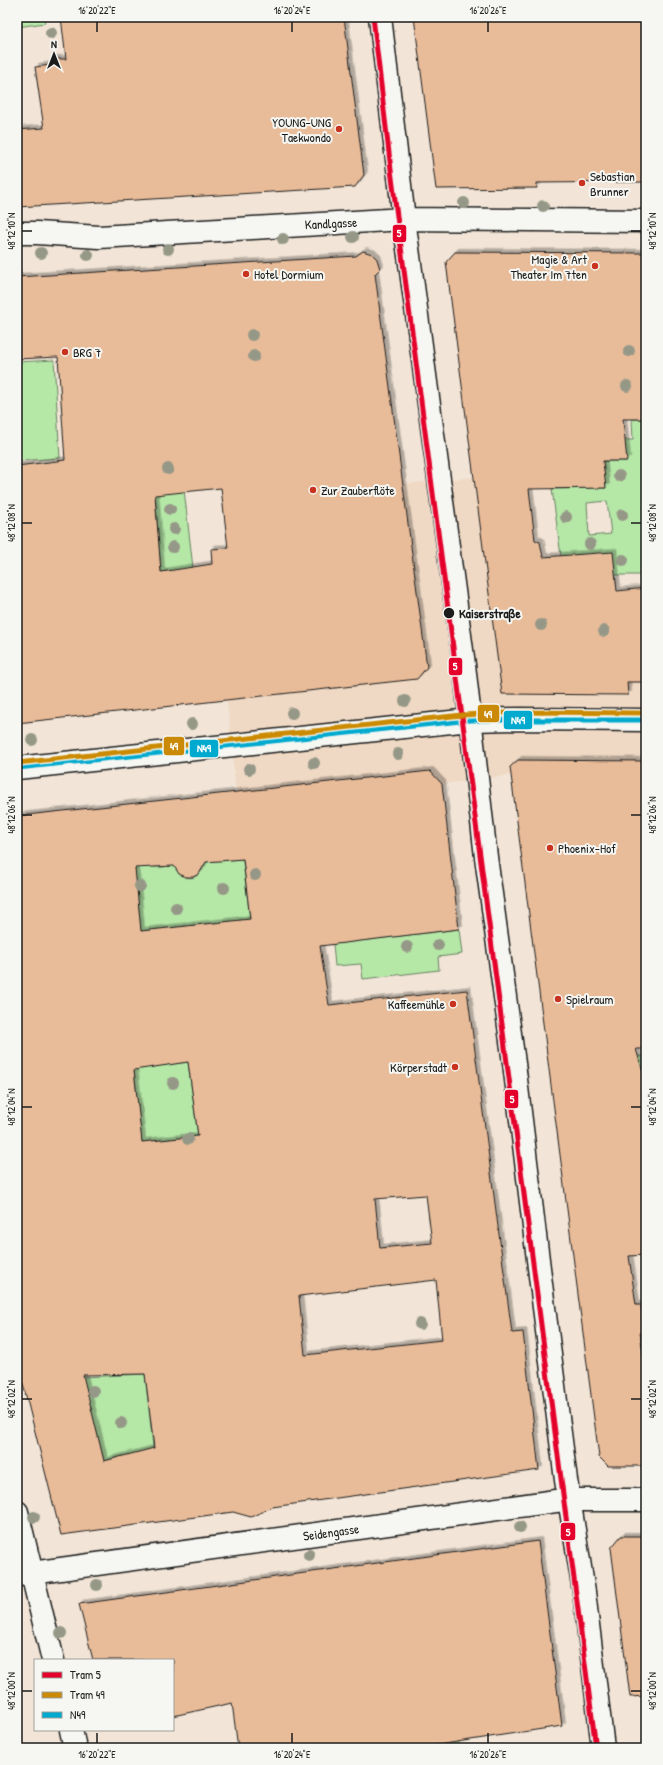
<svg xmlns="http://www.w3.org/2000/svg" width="663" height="1765" viewBox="0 0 663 1765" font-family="'Patrick Hand',sans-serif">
<defs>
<filter id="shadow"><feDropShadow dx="3.5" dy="-3.5" stdDeviation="0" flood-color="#0004"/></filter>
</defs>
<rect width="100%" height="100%" fill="#f2e5d7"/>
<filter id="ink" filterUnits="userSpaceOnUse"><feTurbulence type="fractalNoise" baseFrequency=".025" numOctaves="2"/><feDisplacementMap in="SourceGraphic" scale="8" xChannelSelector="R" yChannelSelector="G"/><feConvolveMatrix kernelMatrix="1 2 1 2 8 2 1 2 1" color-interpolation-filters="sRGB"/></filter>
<g filter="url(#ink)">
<path fill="#efd9c4" d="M474,477l28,217 126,1 -1,-13h19v79l-128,-1 -8,7 1,8 -69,9 -206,9 -9,-93 190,-21 10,-12 -24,-183z"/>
<path fill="#b5e7a7" stroke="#688262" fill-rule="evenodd" d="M17,17h27l1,6 -28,4z
M54,360l6,98 -43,3v-99z
M632,419h14v156h-31l-54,-19 -9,-67 53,-1 -2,-27h23l-1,-21h8zM607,501l4,33 -22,2 -2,-33z
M179,446l14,122 -32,4 -9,-122z
M242,853l8,66 -109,12 -7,-68 20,-1v5h10l11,-7c1,19 20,24 27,9 2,-4 1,-9 1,-13l11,5 29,-2z
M459,929l3,25 -24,3 1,13 -76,9 -2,-15 -26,2 -2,-22z
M629,1056h17v26l-9,-18z
M188,1062l10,74 -56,6 -8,-73z
M145,1374l10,90 -26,-2 -6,-6 -19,5 -21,-84z
M459,1742l1,6h-42z"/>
<path fill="#e9bc99" stroke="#1c1c1c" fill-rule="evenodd" filter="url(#shadow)" d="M61,17h283l20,158 -9,12 -338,20v-77l27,-2 -9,-61 16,-2v-6h15z
M414,17h67l2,3 26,-3h137v165l-109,1v5l-101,1z
M363,251l9,3 5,5 3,10 -5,5 52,393 -10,12 -400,44v-257l48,-6 -7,-103 -41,2v-82l339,-21zM221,488l7,60 -17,1 1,15 -51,8 -6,-77z
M455,252l191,1v166h-23l4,42h-24l3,27 -77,1 6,51 5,2 3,15 70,-5 4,39 29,-3v94h-19l1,13 -126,-1 -56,-432z
M518,760l128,1v288h-10l10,33v173l-17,1 7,49h5l2,27h-3l6,43v91h-38l-9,-9 -89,-690z
M430,771l12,13 17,145 -139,17 9,59 138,-15 45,343 11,-1 16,138 -267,37 -21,10 -18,-5 -172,23 -44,-175v-544zM243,859l7,60 -109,12 -6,-63 39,-2 5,8 7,3h7l6,-3 7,-12zM188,1062l10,74 -56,6 -8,-72zM426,1195l6,48 -52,5 -5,-49zM436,1280l6,60 -137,15 -6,-59zM145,1374l9,74 -50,13 -21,-86z
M621,1536h25v160l-16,1 -19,-149z
M538,1541l24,185 -144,22h-180l-6,-45 -59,13v-56h-80l-14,-56z"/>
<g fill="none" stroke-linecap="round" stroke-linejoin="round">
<g stroke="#1c1c1c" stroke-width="25">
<path id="street" d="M380,17l24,202 60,446 22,192 28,206 26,213 26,204 18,112 19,156
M17,233h20l62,4 305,-18 242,2
M17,768l453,-48 50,-1 126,1
M17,1512l36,148
M17,1575l546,-75h83
M71,1730l4,18"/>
</g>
<use href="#street" stroke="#f6f6f2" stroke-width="22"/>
<g stroke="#f6f6f2" stroke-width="8">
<path id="bus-1" d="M17,768l453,-48h176"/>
</g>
<use href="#bus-1" stroke="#00a9ce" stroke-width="5"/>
<g stroke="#f6f6f2" stroke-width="8">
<path id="tram-1" d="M373,17l18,153 205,1578"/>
</g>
<g stroke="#f6f6f2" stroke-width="8">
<path id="tram-2" d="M17,763l445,-48 61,-3 123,1"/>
</g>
<use href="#tram-1" stroke="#e4002b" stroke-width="5"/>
<use href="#tram-2" stroke="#cb8a06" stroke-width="5"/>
</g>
<g fill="#969887">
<circle cx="51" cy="33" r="6"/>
<circle cx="464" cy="203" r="6"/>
<circle cx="543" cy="206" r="6"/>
<circle cx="353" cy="237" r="6"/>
<circle cx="283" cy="239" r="6"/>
<circle cx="168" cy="249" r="6"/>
<circle cx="41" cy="253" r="6"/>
<circle cx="88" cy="255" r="6"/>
<circle cx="252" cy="335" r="6"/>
<circle cx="629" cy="351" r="6"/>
<circle cx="254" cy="356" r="6"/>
<circle cx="627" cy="386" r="6"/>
<circle cx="168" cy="469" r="6"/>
<circle cx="619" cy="476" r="6"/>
<circle cx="170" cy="509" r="6"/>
<circle cx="622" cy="515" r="6"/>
<circle cx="566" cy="517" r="6"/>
<circle cx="174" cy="529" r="6"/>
<circle cx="590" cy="544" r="6"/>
<circle cx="173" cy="547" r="6"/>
<circle cx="623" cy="560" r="6"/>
<circle cx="541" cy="625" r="6"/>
<circle cx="604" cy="631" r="6"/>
<circle cx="405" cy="701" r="6"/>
<circle cx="292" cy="713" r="6"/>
<circle cx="192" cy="724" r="6"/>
<circle cx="32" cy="740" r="6"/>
<circle cx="398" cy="754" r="6"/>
<circle cx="314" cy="763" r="6"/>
<circle cx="249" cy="769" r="6"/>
<circle cx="255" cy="875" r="6"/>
<circle cx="140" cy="886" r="6"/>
<circle cx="224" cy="888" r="6"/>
<circle cx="176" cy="908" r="6"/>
<circle cx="438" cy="945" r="6"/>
<circle cx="407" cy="947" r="6"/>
<circle cx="173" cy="1083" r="6"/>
<circle cx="188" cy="1139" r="6"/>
<circle cx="420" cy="1324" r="6"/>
<circle cx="93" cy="1391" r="6"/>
<circle cx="121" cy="1423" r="6"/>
<circle cx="34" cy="1517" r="6"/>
<circle cx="520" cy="1527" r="6"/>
<circle cx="309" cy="1555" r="6"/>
<circle cx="97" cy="1585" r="6"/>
<circle cx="61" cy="1633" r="6"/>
</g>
</g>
<path fill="none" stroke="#1c1c1c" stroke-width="1.5" d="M97,22v10M292,22v10M488,22v10M22,231h10M631,231h10M22,523h10M631,523h10M22,815h10M631,815h10M22,1107h10M631,1107h10M22,1399h10M631,1399h10M22,1691h10M631,1691h10M97,1733v10M292,1733v10M488,1733v10"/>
<g fill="#c8321e" stroke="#f6f6f2" stroke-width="1.5">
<circle cx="339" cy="129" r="4"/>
<circle cx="582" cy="183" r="4"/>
<circle cx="595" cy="266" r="4"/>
<circle cx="246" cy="274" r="4"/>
<circle cx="65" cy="352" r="4"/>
<circle cx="313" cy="490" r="4"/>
<circle cx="550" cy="848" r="4"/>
<circle cx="558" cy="999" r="4"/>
<circle cx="453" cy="1004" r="4"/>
<circle cx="455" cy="1067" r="4"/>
</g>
<circle fill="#1c1c1c" stroke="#f6f6f2" stroke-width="1.5" cx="449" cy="613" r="6"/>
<g text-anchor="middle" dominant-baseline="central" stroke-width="4" stroke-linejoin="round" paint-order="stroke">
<g font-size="13" fill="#1c1c1c" stroke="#f6f6f2" text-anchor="start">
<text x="331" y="122" text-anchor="end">YOUNG-UNG<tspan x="331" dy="15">Taekwondo</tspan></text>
<text x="590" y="176">Sebastian<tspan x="590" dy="15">Brunner</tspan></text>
<text x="587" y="259" text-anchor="end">Magie &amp; Art<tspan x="587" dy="15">Theater Im 7ten</tspan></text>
<text x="254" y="274">Hotel Dormium</text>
<text x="73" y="352">BRG 7</text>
<text x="321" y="490">Zur Zauberflöte</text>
<text x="558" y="848">Phoenix-Hof</text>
<text x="566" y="999">Spielraum</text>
<text x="445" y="1004" text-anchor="end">Kaffeemühle</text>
<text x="447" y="1067" text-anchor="end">Körperstadt</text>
</g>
<g font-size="13" fill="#1c1c1c" stroke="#f6f6f2">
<text transform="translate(331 223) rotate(-3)">Kandlgasse</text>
<text transform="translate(331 1532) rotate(-8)">Seidengasse</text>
</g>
<g font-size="13" font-weight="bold" fill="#1c1c1c" stroke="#f6f6f2" text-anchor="start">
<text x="459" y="613">Kaiserstraße</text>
</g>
</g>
<g stroke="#f6f6f2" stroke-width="1.5">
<rect x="392" y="224" width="15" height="19" rx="4" fill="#e4002b"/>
<rect x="448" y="657" width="15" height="19" rx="4" fill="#e4002b"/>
<rect x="477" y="704" width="23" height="19" rx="4" fill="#cb8a06"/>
<rect x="503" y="710" width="30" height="20" rx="4" fill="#00a9ce"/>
<rect x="163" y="736" width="22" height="20" rx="4" fill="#cb8a06"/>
<rect x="189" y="739" width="30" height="19" rx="4" fill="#00a9ce"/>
<rect x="504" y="1089" width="15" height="20" rx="4" fill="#e4002b"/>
<rect x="560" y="1522" width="16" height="19" rx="4" fill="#e4002b"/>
</g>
<g font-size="11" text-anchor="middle" font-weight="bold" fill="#fff">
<text x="399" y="237">5</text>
<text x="455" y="670">5</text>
<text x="488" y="718">49</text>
<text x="518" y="724">N49</text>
<text x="174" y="750">49</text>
<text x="204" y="752">N49</text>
<text x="512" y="1103">5</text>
<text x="568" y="1536">5</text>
</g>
<rect width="663" height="1765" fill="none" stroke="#f6f6f2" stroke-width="44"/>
<rect x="34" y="1659" width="140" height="72" fill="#f6f6f2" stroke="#9f9f9c"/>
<rect x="42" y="1672" width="20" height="6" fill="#e4002b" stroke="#9f9f9c"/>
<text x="70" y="1679" font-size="12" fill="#1c1c1c">Tram 5</text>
<rect x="42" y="1692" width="20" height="6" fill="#cb8a06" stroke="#9f9f9c"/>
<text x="70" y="1699" font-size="12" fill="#1c1c1c">Tram 49</text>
<rect x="42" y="1712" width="20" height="6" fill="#00a9ce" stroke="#9f9f9c"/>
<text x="70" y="1719" font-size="12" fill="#1c1c1c">N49</text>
<g transform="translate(54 54)" stroke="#f6f6f2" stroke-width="3" paint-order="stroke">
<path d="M0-3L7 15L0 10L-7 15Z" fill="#1c1c1c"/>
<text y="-6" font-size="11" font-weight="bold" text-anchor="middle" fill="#1c1c1c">N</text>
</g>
<rect x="22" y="22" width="619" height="1721" fill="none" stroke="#1c1c1c" stroke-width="1.5"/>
<g font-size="10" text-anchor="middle" fill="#1c1c1c">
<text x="97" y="14">16°20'22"E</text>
<text x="292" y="14">16°20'24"E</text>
<text x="488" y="14">16°20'26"E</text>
<text transform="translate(11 231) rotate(-90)" y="4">48°12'10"N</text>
<text transform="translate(652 231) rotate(-90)" y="4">48°12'10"N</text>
<text transform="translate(11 523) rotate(-90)" y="4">48°12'08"N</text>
<text transform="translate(652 523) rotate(-90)" y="4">48°12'08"N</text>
<text transform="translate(11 815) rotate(-90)" y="4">48°12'06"N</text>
<text transform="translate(652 815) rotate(-90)" y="4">48°12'06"N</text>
<text transform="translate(11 1107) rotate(-90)" y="4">48°12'04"N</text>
<text transform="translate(652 1107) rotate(-90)" y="4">48°12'04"N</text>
<text transform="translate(11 1399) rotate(-90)" y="4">48°12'02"N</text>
<text transform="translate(652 1399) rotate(-90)" y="4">48°12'02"N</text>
<text transform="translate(11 1691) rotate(-90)" y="4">48°12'00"N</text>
<text transform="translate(652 1691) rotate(-90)" y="4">48°12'00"N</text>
<text x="97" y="1758">16°20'22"E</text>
<text x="292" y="1758">16°20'24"E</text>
<text x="488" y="1758">16°20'26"E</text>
</g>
</svg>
